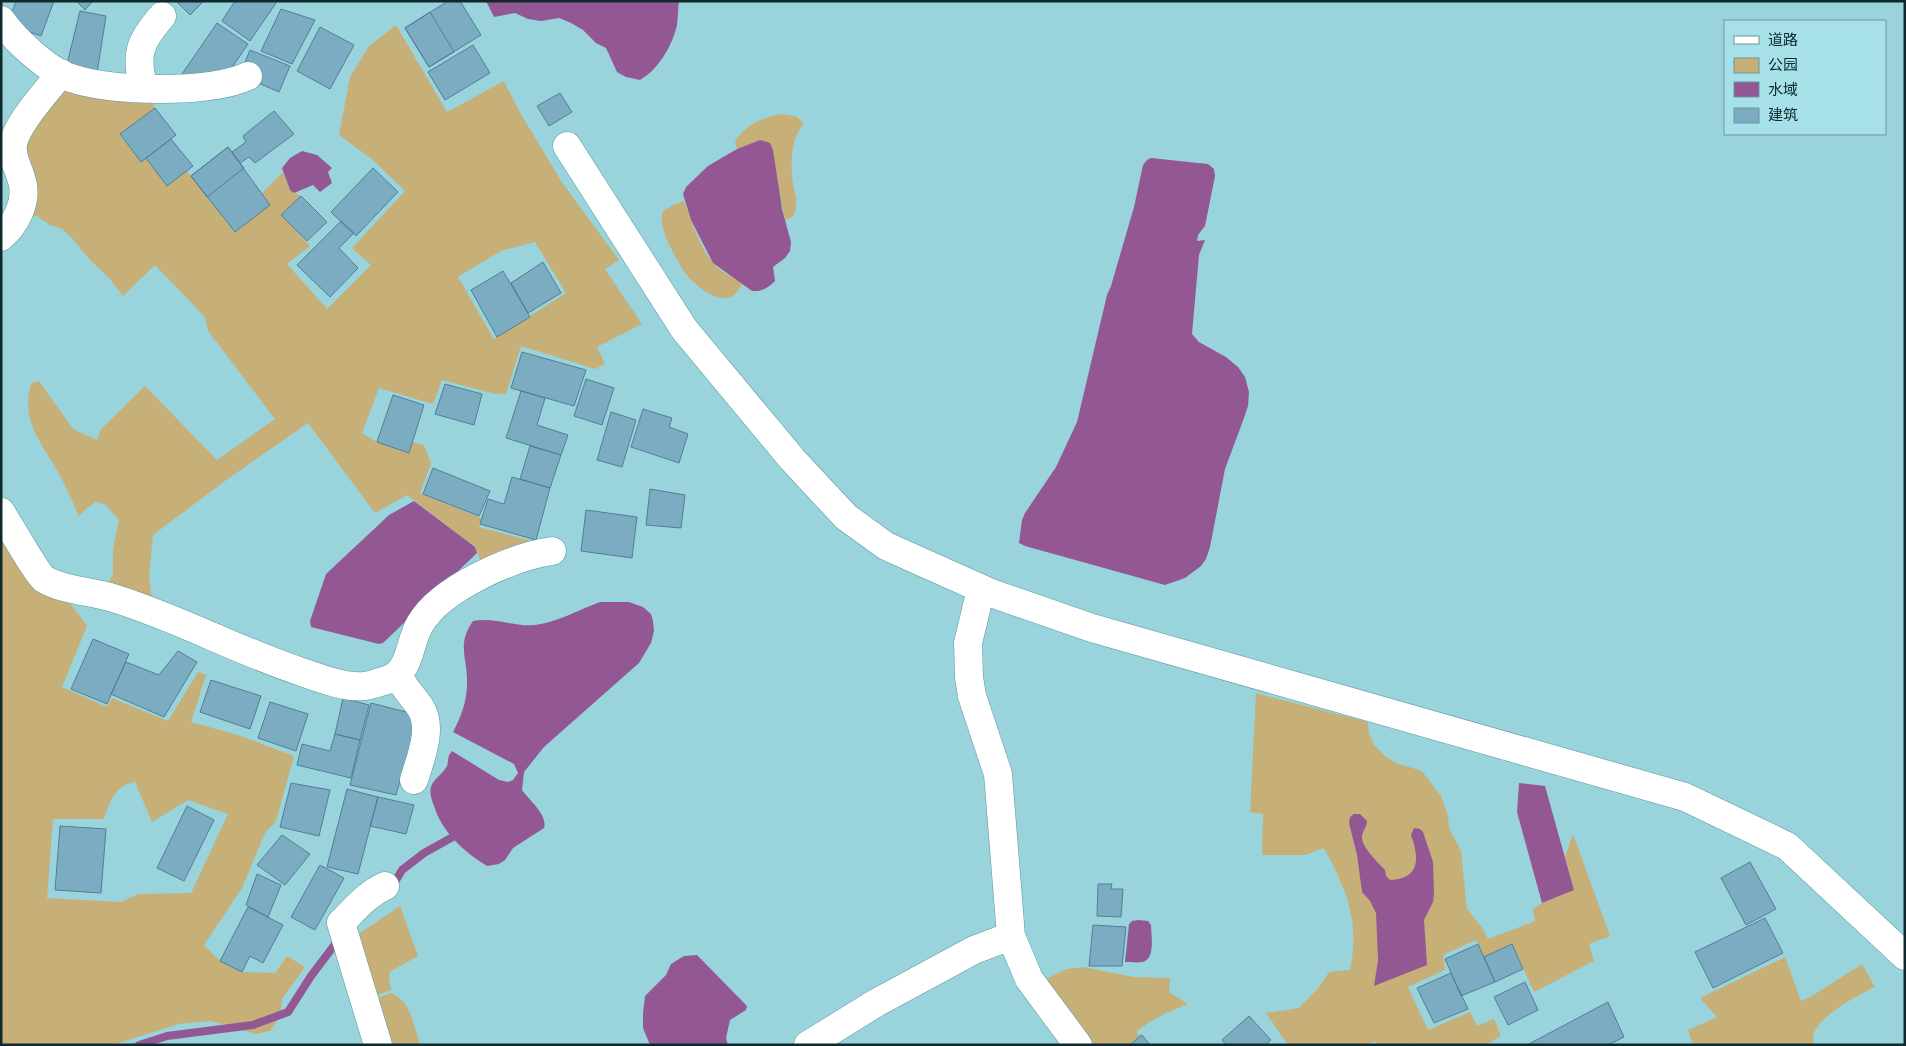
<svg xmlns="http://www.w3.org/2000/svg" width="1906" height="1046" viewBox="0 0 1906 1046" font-family="'Exo 2','Noto Sans SC',sans-serif">
<rect width="100%" height="100%" fill="#99d4dd"/>
<path fill="#c7af78" fill-rule="evenodd" d="M396,25l51,87 57,-31 14,28 43,72 58,79 -14,9 37,55 -45,23 8,17 -10,5 -74,-23 -15,48h-11l-53,-14 -9,24 -54,-16 -17,45 15,9 32,11 3,-11 12,3 7,19 -11,29 61,25 -2,9 49,13 5,7 -51,17 -7,-17 -68,-52 -32,18 -67,-90 -79,55 -76,57 -4,42 4,30 -48,-19 8,-14v-25l6,-29 -13,-15 -10,-3 -9,6 -8,8c-7,-15 -14,-32 -22,-46 -18,-31 -36,-49 -26,-87l8,-2 34,48 24,11 4,-11 44,-43 72,74 58,-41 -67,-88 -3,-14 -50,-52 -32,31 -13,-17 -20,-19 -19,-23 -9,-8 -12,-4 -13,-9 -14,1 -2,-80 41,-56 88,15 5,12 -35,27 20,26 6,-3 20,27 21,-14 47,61 36,-27 -8,-12 21,-21 7,18 11,6 -19,19 28,31 -23,18 40,45 44,-44 -19,-17 53,-57 -32,-31 -34,-25 11,-58 19,-31zM535,242l31,51 -72,46 -36,-62 43,-26z
M781,114l14,2 9,7c-13,15 -14,41 -11,60 2,13 6,22 0,34l-8,3 -11,-54 -1,-16 -13,-10 -23,9 -2,-8c11,-17 27,-23 46,-27z
M684,201c7,19 16,47 29,62 7,9 20,14 30,20 -3,4 -6,10 -9,12 -16,12 -43,-13 -51,-25 -8,-13 -18,-31 -21,-46 -1,-4 0,-8 0,-12l11,-7z
M1,526l66,73 20,27 -25,61 45,20 5,-9 56,23 30,-49 8,3 -15,47 50,14 53,20 -18,65 -11,12 -23,55 -38,57 16,16 22,11 33,1 12,-17 18,11 -23,32 -2,18 -10,14 -14,3 -45,-13 -32,3 -67,21h-111zM135,782l17,40 36,-22 40,14 -37,79 -53,1 -17,8 -74,-4 6,-79h51c6,-18 11,-34 31,-37z
M1256,693l112,29 1,12 5,11 11,11 11,7 26,8 19,25 7,20 1,12 12,23 6,58 16,20 5,10 47,-18 -2,-12 9,-6 32,-13 -9,-33 8,-23 37,102 -21,8 5,17 -60,31 -22,-48 -28,13 -8,-17 -33,15 2,15 -37,17 20,43 42,-18 7,14 17,-7 7,17 -16,9h-69l-1,-2 -5,2h-33l-2,-4 -8,4h-79l-22,-32 33,-5 20,-21 10,-15 21,-2c10,-49 -3,-79 -26,-122l-19,7h-43l1,-41 -13,-2z
M400,906l18,50 -27,15 -2,5 2,14 -19,7 -18,-60z
M1785,957l16,44 11,-5 50,-32 13,23c-17,8 -59,30 -62,50 0,1 1,7 2,8h-122l-5,-15 29,-13 -17,-19z
M1083,967l51,10 36,1 -1,14 19,12c-19,7 -36,15 -52,28l4,4 -10,9h-48l-36,-66 21,-10z
M391,993c20,8 23,33 29,52h-29l-13,-45 2,-3z"/>
<path fill="#935893" d="M486,1h193c-1,8 -1,16 -2,24 -5,21 -18,44 -37,55l-14,-3 -9,-5 -11,-24 -10,-5 -13,-13 -12,-7 -12,-5 -18,3 -13,-2 -13,-6 -21,4z
M760,140l10,3 3,7 9,59 9,33 -1,9 -5,7 -12,9 2,14c-7,7 -13,11 -23,10l-39,-28 -22,-43 -8,-26 3,-7 22,-21 29,-17z
M302,151l15,4 15,13 -4,4 4,11 -12,9 -7,-7 -19,8 -4,-3 -8,-22 8,-10z
M1151,158l57,6 6,5 1,7 -10,50 -7,9 -1,6 8,-1 -6,15 -7,79 7,8 27,15 12,10 7,10 4,15 -1,14 -4,12 -19,51 -15,78 -4,12 -5,7 -16,12 -20,7 -140,-39 -6,-3 3,-23 3,-7 31,-46 21,-45 30,-127 4,-9 23,-79 9,-42 4,-5z
M414,501l61,46 2,6 -94,90 -4,1 -68,-17 -1,-6 16,-47 63,-59z
M600,602h29l14,5 8,7 2,7 1,10 -3,12 -12,20 -95,84 -20,25 -2,18c7,10 26,25 22,38l-31,20 -8,12 -6,4 -12,2c-23,-14 -45,-34 -53,-60 -2,-6 -5,-13 -3,-19 3,-9 12,-13 16,-21 2,-6 0,-10 5,-15l47,29 9,2 5,-2 5,-7 -4,-9 -61,-32c8,-15 14,-31 14,-48 1,-26 -11,-39 6,-63 21,-4 41,6 62,4 23,-3 43,-15 65,-23z
M1519,783l26,3 29,104 -32,13 -25,-91z
M1354,814h6l7,7c0,6 -4,9 -5,15 -1,11 16,26 23,34l1,6 4,4c31,-1 29,-23 21,-45l3,-7 6,1 3,3 10,30 1,31 -1,9 -9,18 3,45 -53,21 4,-26 -2,-47 -6,-12 -8,-9 -5,-37 -8,-32 1,-6z
M1138,920l10,1 3,4c0,10 5,35 -9,37 -5,1 -12,0 -17,0l4,-38 3,-3z
M697,955l50,51 -1,4 -16,10 -4,18 2,7h-78l-7,-17v-15l2,-17 21,-21 5,-11 13,-8z"/>
<g fill="none" stroke-linecap="round" stroke-linejoin="round">
<path stroke="#935893" stroke-width="8" d="M392,887l10,-17 22,-17 36,-20
M139,1045l28,-9 86,-11 35,-13 23,-36 28,-37"/>
</g>
<path fill="#7bacc2" stroke="#4f7f93" d="M16,1h38l-13,35 -33,-12z
M76,1h17l-8,9z
M176,1h28l-14,14z
M235,1h39l2,2 -26,38 -28,-20z
M448,1h12l21,34 -52,32 -24,-39z
M281,9l34,11 -23,44 -31,-13z
M80,11l26,5 -9,57 -31,-5z
M430,12l24,40 -25,15 -24,-39z
M217,23l31,21 -35,51 -31,-21z
M320,27l34,18 -24,44 -33,-18z
M473,45l17,28 -45,27 -17,-28z
M250,50l40,16 -11,26 -39,-17z
M560,93l12,19 -23,14 -12,-20z
M155,108l21,27 -35,27 -21,-28z
M274,111l20,23 -39,29 -6,-6 -9,6 -8,-11 14,-10 -3,-6z
M171,139l22,27 -26,20 -21,-28z
M228,147l42,58 -35,27 -44,-56z
M228,147l16,21 -37,29 -16,-21z
M373,168l25,24 -42,44 -25,-24z
M301,196l26,26 -20,19 -26,-26z
M341,221l13,12 -15,15 19,20 -28,29 -33,-32z
M543,262l18,31 -33,20 -17,-30z
M503,271l27,46 -33,20 -26,-47z
M522,352l64,18 -12,36 -63,-18z
M586,379l28,9 -12,37 -28,-9z
M445,384l37,10 -8,31 -39,-11z
M521,391l24,7 -8,27 31,10 -7,20 -55,-17z
M393,395l31,10 -15,48 -32,-11z
M643,409l29,9 -3,9 19,7 -9,29 -48,-16z
M611,412l25,8 -14,47 -25,-7z
M530,446l31,9 -11,33 -30,-9z
M433,468l57,23 -11,25 -56,-22z
M512,477l38,11 -14,52 -56,-16 8,-25 16,5z
M650,489l35,6 -4,33 -35,-3z
M586,510l51,7 -5,41 -51,-7z
M93,639l36,15 -22,50 -36,-15z
M178,651l19,11 -33,55 -53,-23 15,-32 33,13z
M211,680l50,16 -11,33 -50,-17z
M343,698l26,7 -9,35 -25,-6z
M270,702l38,12 -12,37 -38,-13z
M371,703l39,10 6,12 -20,70 -46,-10z
M335,734l25,6 -9,38 -54,-13 5,-21 28,7z
M291,783l39,7 -11,46 -39,-9z
M347,789l31,8 -20,77 -31,-7z
M378,797l36,8 -8,29 -36,-8z
M187,806l27,14 -30,61 -27,-13z
M60,826l46,3 -5,64 -46,-3z
M282,835l28,19 -25,31 -28,-20z
M1750,862l26,47 -30,16 -25,-47z
M320,865l24,13 -29,52 -24,-13z
M257,874l24,11 -13,32 -22,-12z
M1098,884h14l-1,5h12l-2,28 -24,-1z
M248,907l35,18 -20,38 -13,-7 -8,16 -22,-11z
M1765,918l18,35 -70,35 -18,-36z
M1093,925l33,2 -4,39h-33z
M1478,944l17,38 -34,14 -16,-37z
M1512,944l11,25 -28,13 -11,-25z
M1451,973l17,36 -34,14 -17,-35z
M1525,982l13,28 -30,15 -14,-28z
M1608,1002l16,35 -16,8h-81z
M1249,1016l22,24 -6,5h-39l-4,-5z
M1142,1035l8,10h-20l10,-9z"/>
<g fill="none" stroke-linecap="round" stroke-linejoin="round">
<g stroke="#5c969e" stroke-width="29">
<path id="minor" d="M1,20c13,19 47,51 70,58 41,14 138,16 177,-2
M144,88c-10,-33 -4,-47 18,-72
M567,146l117,183 108,130 54,58 40,29 105,47 101,35 593,169 102,49 118,110
M1,237c15,-13 27,-36 21,-56 -3,-12 -11,-24 -9,-37 4,-21 35,-54 48,-71
M1,512c7,11 36,62 43,67 20,12 47,12 69,19 63,19 123,52 186,73 20,7 45,17 66,15 7,-1 15,-4 22,-6 25,-9 21,-36 33,-56 21,-36 92,-67 132,-73
M981,589l-13,54 1,34 3,19 26,78 13,162 18,43 49,66
M398,674c5,14 14,21 22,33 14,21 0,52 -6,73
M378,1045l-37,-122c14,-14 26,-29 44,-37
M808,1045l68,-42 98,-53 37,-14"/>
</g>
<use href="#minor" stroke="#fff" stroke-width="28"/>
</g>
<rect width="1906" height="1046" fill="none" stroke="#10292c" stroke-width="5"/>
<rect x="1724" y="20" width="162" height="115" fill="#a6e1ea" stroke="#6a979e"/>
<rect x="1734" y="36" width="25" height="8" fill="#ffffff" stroke="#6a979e"/>
<text x="1768" y="45" font-size="15" fill="#10292c">道路</text>
<rect x="1734" y="58" width="25" height="15" fill="#c7af78" stroke="#6a979e"/>
<text x="1768" y="70" font-size="15" fill="#10292c">公园</text>
<rect x="1734" y="82" width="25" height="15" fill="#935893" stroke="#6a979e"/>
<text x="1768" y="95" font-size="15" fill="#10292c">水域</text>
<rect x="1734" y="108" width="25" height="15" fill="#7bacc2" stroke="#6a979e"/>
<text x="1768" y="120" font-size="15" fill="#10292c">建筑</text>
</svg>
